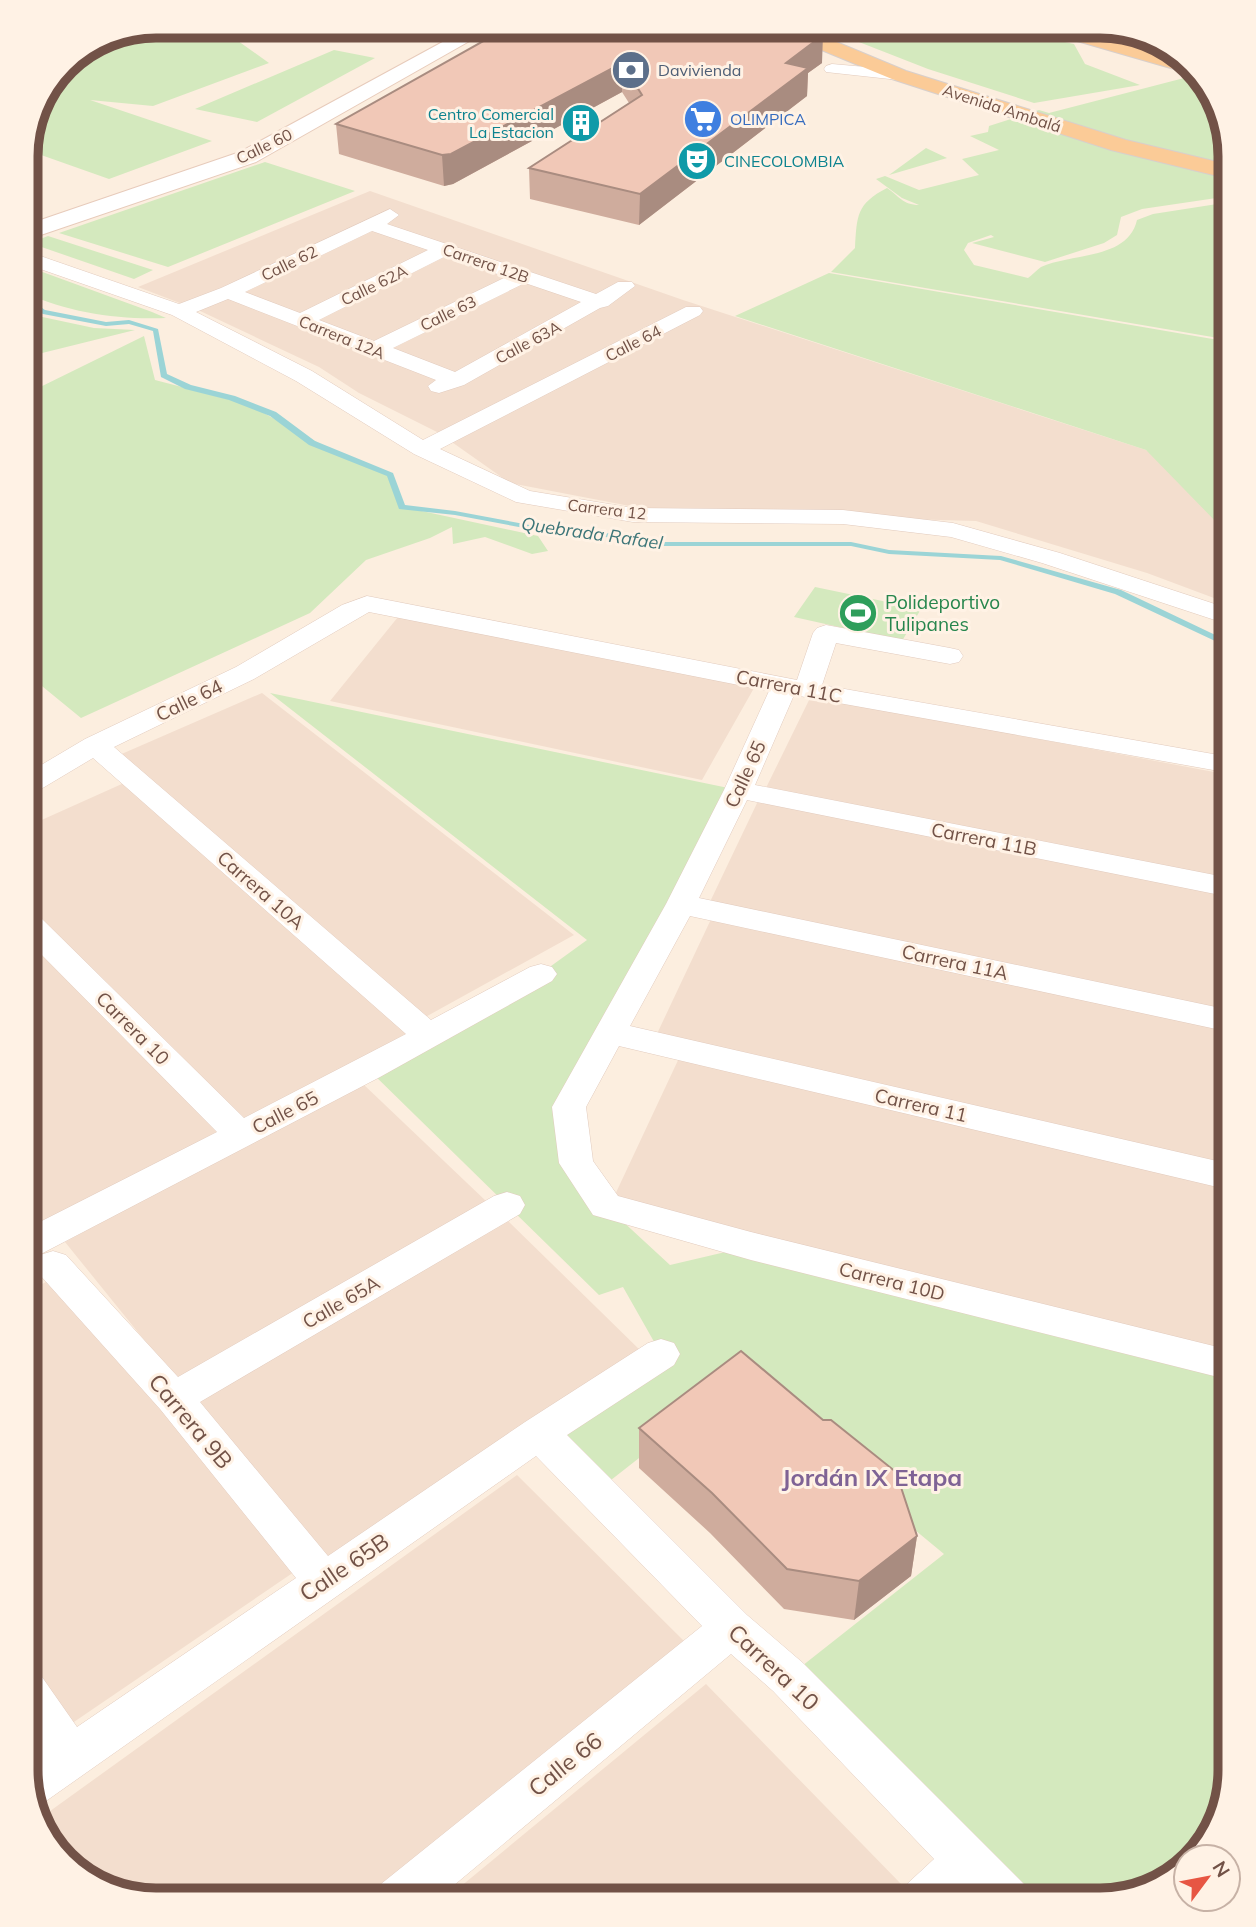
<svg xmlns="http://www.w3.org/2000/svg" width="1256" height="1927" viewBox="0 0 1256 1927" font-family="Mulish,sans-serif">
<rect width="100%" height="100%" fill="#fceedf"/>
<path fill="#f3dece" d="M370,191l313,109 463,150 79,53 -3,24 8,3v74l-83,-31 -171,-52 -315,-9 -151,-29 -71,-50 -80,-40 -40,-26 -121,-57 -60,-23z
M398,617l356,71 -52,92 -372,-79z
M262,693l312,242 -154,85 -303,-264z
M811,696l419,79v108l-465,-93z
M124,783l288,247 -169,95 -217,-212v-86z
M759,799l471,92v124l-522,-109z
M713,915l517,110v144l-575,-131z
M26,928l199,199 -189,103 -10,-11z
M680,1056l550,130v171l-617,-158z
M362,1083l125,119 -308,181 -114,-141z
M503,1216l141,138 -316,207 -135,-161z
M53,1278l244,292 -229,156 -42,-60v-373z
M517,1475l169,168 -319,258 -219,-1 -57,-17 -48,-48 -4,-16z
M706,1684l197,202 -15,15h-445z"/>
<path fill="#d4e9be" d="M156,26h61l52,37 -116,43 -63,-6 122,41 -103,38 -82,-29 38,-86 42,-28z
M818,26h176l80,18 11,20 55,21 -106,18 -106,-34z
M334,50l41,8 -118,64 -62,-13z
M1188,77l11,1 14,14 17,73 -45,-1 -6,3 51,12v17l-88,13 -21,8 -4,18 -13,8 -59,19 -73,-19 22,-6 -3,-2 -23,8 -4,7 10,15 54,13c4,-3 9,-8 13,-11 30,-14 87,-7 96,-47l16,-6 77,-12v138l-399,-68 24,-24c2,-32 1,-44 32,-60 12,8 16,17 32,17l-17,-7 -26,-19 9,-3 34,14 60,-15 -17,-16 37,-9 -29,-14 18,-4 1,-6 50,-16 10,3z
M926,148l21,10 -58,17z
M265,162l90,29 -187,76 -109,-34z
M48,236l105,34 -19,9 -104,-36z
M26,266l126,46 14,6c-47,2 -97,-5 -140,-25z
M829,273l401,69v188l-8,-2 -76,-78 -411,-134z
M26,310l7,5 61,13 41,2 -109,27z
M144,336l11,44 92,24 90,49 53,22 13,32 135,29 10,15 -16,3 -47,-17 -32,7 -1,-17 -22,11 -64,22 -56,53 -229,105 -55,-45v-279z
M815,587l106,22 -19,32 -108,-24z
M270,693l468,97 -169,317 37,99 64,59 81,-19 479,119v406l-18,65 -21,21h-5v5l-22,22 -64,17h-93l-219,-224 156,-123 -208,-172 -139,109 -58,-58 122,-79 -38,-67 -24,8 -231,-226 172,-95 47,-34z"/>
<g fill="none" stroke-linecap="round" stroke-linejoin="round">
<path fill="#9bd4d6" fill-rule="evenodd" d="M26,297l19,13 61,12 23,-2 29,9 9,45 24,11 44,11 41,16 39,29 78,32 12,32 50,6 96,18 67,5 45,8h188l38,8 112,6 120,34 109,52v6l-115,-54 -115,-34 -111,-6 -38,-8h-188l-45,-8 -67,-5 -96,-18 -56,-6 -12,-33 -78,-31 -39,-29 -41,-16 -44,-11 -24,-12 -8,-46 -24,-7 -23,2 -63,-12 -17,-11z"/>
<g stroke="#e2cbbe" stroke-width="1">
<path id="minor" d="M832,64l67,6 8,5 -8,5 -73,-8 -2,-3 2,-3z
M390,209l9,6 -12,9 209,70 22,-12h14l3,4 -27,20 -8,2 -136,77 -25,8 -8,-2 -3,-5 8,-6 -208,-81 -32,13 116,59 111,69 263,-133h14l3,4 -3,4 -260,134 90,42 103,17 210,2 110,13 107,30 170,56v16l-188,-62 -91,-26 -108,-13 -210,-2 -117,-20 -102,-48 -118,-73 -124,-66 -146,-51v-13l153,53 42,-16zM372,231l56,19 -128,63 -55,-21zM446,256l60,21 -132,64 -55,-21zM525,283l56,19 -126,70 -62,-24z
M26,387l11,1 3,5 -3,5 -11,2z
M367,596l430,84 16,-47 4,-5 9,-3 124,23 9,2 4,6 -4,6 -9,2 -114,-21 -14,42 408,72v16l-436,-78 -39,90 475,93v19l-483,-97 -48,98 531,112v22l-540,-116 -60,110 600,138v26l-611,-144 -33,61 7,54 25,35 133,36 479,118v30l-479,-120 -158,-45 -34,-52 -7,-56 114,-203 58,-114 45,-99 -400,-79 -115,67 -140,68 317,273 99,-53 11,-3 11,3 5,7 -5,7 -172,96 -341,178 -13,4v-30l191,-97 -191,-193v-28l11,3 207,204 162,-84 -313,-276 -57,34 -10,2v-20l59,-35 151,-72 106,-62z
M507,1192l13,4 5,9 -5,9 -320,188 128,154 197,-134 123,-79 13,-4 13,4 6,11 -6,11 -107,70 180,180 56,48 221,221 7,17h-57l-8,-9 -8,9h-58l7,-17 27,-25 -161,-168 -42,-37 -296,247h-61l7,-17 321,-258 -166,-170 -490,345 -10,4 -10,-43 16,-10 -16,-24v-57l16,6 35,50 219,-149 -136,-169 -120,-134 -5,-10 5,-10 13,-4 13,4 112,122 316,-181z"/>
</g>
<g stroke="#e7cbbb" stroke-width="2">
<path id="secondary" d="M472,26h24l-240,136 -230,78v-15l214,-73z"/>
</g>
<g stroke="#d8cfcb" stroke-width="2">
<path id="primary" d="M771,26h27l108,45 220,69 104,25v14l-119,-29 -219,-71 -119,-49z
M1037,26h32l110,32 14,14 -12,-1 -142,-41z"/>
</g>
<use href="#minor" fill="#fff" fill-rule="evenodd"/>
<use href="#secondary" fill="#fff" fill-rule="evenodd"/>
<use href="#primary" fill="#fbcb97" fill-rule="evenodd"/>
</g>
<path fill="#cfac9d" d="M510,26l312,37 -14,10 -1,23 -168,129 -109,-26 -1,-31 100,-65 -7,-11 -169,92 -9,2 -105,-32 -3,-30z
M823,1420l94,116 -6,40 -57,44 -70,-11 -74,-76 -71,-65v-40z"/>
<path fill="#a98c80" d="M823,35l-1,28 -14,10 -1,23 -168,129 1,-31 146,-131z
M622,63v29l-169,92 -9,2 -2,-31z
M917,1536l-6,40 -57,44 5,-39z"/>
<path fill="#f1c8b7" stroke="#a98c80" stroke-width="2" d="M510,26h268l45,9 -37,28 22,5 -168,126 -111,-26 113,-73 -20,-32 -171,91 -9,1 -106,-31z
M741,1351l82,69h8l65,52 21,64 -58,45 -72,-12 -75,-76 -73,-65z"/>
<defs>
<g id="bank-disc" transform="scale(2.0125)"><circle r="9.5" fill="#5c6f8a" stroke="#fff2e5"/><path d="M-6-4H6V4H-6ZM0-2.3a2.3 2.3 0 1 0 0 4.6a2.3 2.3 0 1 0 0-4.6Z" fill="#fff"/></g>
<g id="supermarket-disc" transform="scale(2.0125)"><circle r="9.5" fill="#3f7fe0" stroke="#fff2e5"/><path d="M-6-5.5h2.5l.6 2H6L4.5 2H-2.5L-4.4-4H-6ZM-1.5 3.2a1.3 1.3 0 1 0 .1 0ZM3 3.2a1.3 1.3 0 1 0 .1 0Z" fill="#fff"/></g>
<g id="building-disc" transform="scale(2.0125)"><circle r="9.5" fill="#0f9aa8" stroke="#fff2e5"/><path d="M-4-6H4V6H1V3H-1V6H-4ZM-2.5-4.3h1.7v1.8h-1.7ZM.8-4.3h1.7v1.8H.8ZM-2.5-1h1.7V.8h-1.7ZM.8-1h1.7V.8H.8Z" fill="#fff"/></g>
<g id="theatre-disc" transform="scale(2.0125)"><circle r="9.5" fill="#0f9aa8" stroke="#fff2e5"/><path d="M-5-5.5Q0-4 5-5.5V0Q5 5 0 6Q-5 5-5 0ZM-3.3-2.5H-1v1.5H-3.3ZM1-2.5H3.3v1.5H1ZM-2.8 1Q0 5.5 2.8 1Z" fill="#fff"/></g>
<g id="stadium-disc" transform="scale(2.0125)"><circle r="9.5" fill="#2e9e5b" stroke="#fff2e5"/><path d="M0-5a6.5 5 0 1 0 0 10a6.5 5 0 1 0 0-10ZM-3.5-1.8h7v3.6h-7Z" fill="#fff"/></g>
</defs>
<g fill-rule="evenodd">
<use href="#bank-disc" x="631" y="70"/>
<use href="#supermarket-disc" x="703" y="119"/>
<use href="#building-disc" x="581" y="123"/>
<use href="#theatre-disc" x="697" y="161"/>
<use href="#stadium-disc" x="858" y="613"/>
</g>
<g text-anchor="middle" dominant-baseline="central" stroke-width="6" stroke-linejoin="round" paint-order="stroke">
<g font-size="16" fill="#4e5e75" stroke="#fff2e5" text-anchor="start">
<text x="658" y="70">Davivienda</text>
</g>
<g font-size="16" fill="#725247" stroke="#fff2e5">
<text transform="translate(1002 108) rotate(18)">Avenida Ambalá</text>
<text transform="translate(264 146) rotate(-26)">Calle 60</text>
<text transform="translate(289 263) rotate(-26)">Calle 62</text>
<text transform="translate(486 263) rotate(19)">Carrera 12B</text>
<text transform="translate(374 285) rotate(-26)">Calle 62A</text>
<text transform="translate(448 313) rotate(-26)">Calle 63</text>
<text transform="translate(342 337) rotate(22)">Carrera 12A</text>
<text transform="translate(528 342) rotate(-28)">Calle 63A</text>
<text transform="translate(633 343) rotate(-27)">Calle 64</text>
<text transform="translate(607 509) rotate(7)">Carrera 12</text>
</g>
<g font-size="16" fill="#0d838f" stroke="#fff2e5" text-anchor="end">
<text x="554" y="114">Centro Comercial<tspan x="554" dy="18">La Estacion</tspan></text>
<text x="724" y="161" text-anchor="start">CINECOLOMBIA</text>
</g>
<g font-size="16" fill="#366cbe" stroke="#fff2e5" text-anchor="start">
<text x="730" y="119">OLIMPICA</text>
</g>
<g font-size="18" font-style="italic" fill="#3c7578" stroke="#fff2e5">
<text transform="translate(592 533) rotate(8)">Quebrada Rafael</text>
</g>
<g font-size="19" fill="#27864d" stroke="#fff2e5" text-anchor="start">
<text x="885" y="602">Polideportivo<tspan x="885" dy="22">Tulipanes</tspan></text>
</g>
<g font-size="19" fill="#725247" stroke="#fff2e5">
<text transform="translate(789 686) rotate(11)">Carrera 11C</text>
<text transform="translate(189 700) rotate(-26)">Calle 64</text>
<text transform="translate(745 774) rotate(-65)">Calle 65</text>
<text transform="translate(984 839) rotate(11)">Carrera 11B</text>
<text transform="translate(261 890) rotate(41)">Carrera 10A</text>
<text transform="translate(955 962) rotate(12)">Carrera 11A</text>
<text transform="translate(133 1028) rotate(45)">Carrera 10</text>
<text transform="translate(921 1105) rotate(13)">Carrera 11</text>
<text transform="translate(285 1112) rotate(-27)">Calle 65</text>
<text transform="translate(892 1281) rotate(14)">Carrera 10D</text>
<text transform="translate(341 1302) rotate(-30)">Calle 65A</text>
</g>
<g font-size="23" fill="#725247" stroke="#fff2e5">
<text transform="translate(191 1421) rotate(50)">Carrera 9B</text>
<text transform="translate(344 1567) rotate(-34)">Calle 65B</text>
<text transform="translate(774 1667) rotate(43)">Carrera 10</text>
<text transform="translate(565 1764) rotate(-39)">Calle 66</text>
</g>
<g font-size="24" font-weight="bold" fill="#7f6395" stroke="#fff2e5">
<text x="872" y="1477">Jordán IX Etapa</text>
</g>
</g>
<path d="M0 0H1256V1927H0ZM156 38H1100A118 118 0 0 1 1218 156V1770A118 118 0 0 1 1100 1888H156A118 118 0 0 1 38 1770V156A118 118 0 0 1 156 38Z" fill="#fff2e5" fill-rule="evenodd"/>
<path fill="none" stroke="#725247" stroke-width="9" d="M156 38H1100A118 118 0 0 1 1218 156V1770A118 118 0 0 1 1100 1888H156A118 118 0 0 1 38 1770V156A118 118 0 0 1 156 38Z"/>
<g transform="translate(1207 1878) rotate(58)"><circle r="33" fill="#fff2e5" stroke="#c7b2a6" stroke-width="2"/>
<path d="M0-5L12 26L0 18L-12 26Z" fill="#e75643"/>
<text y="-10" font-size="19" font-weight="bold" text-anchor="middle" fill="#725247">N</text>
</g>
</svg>
